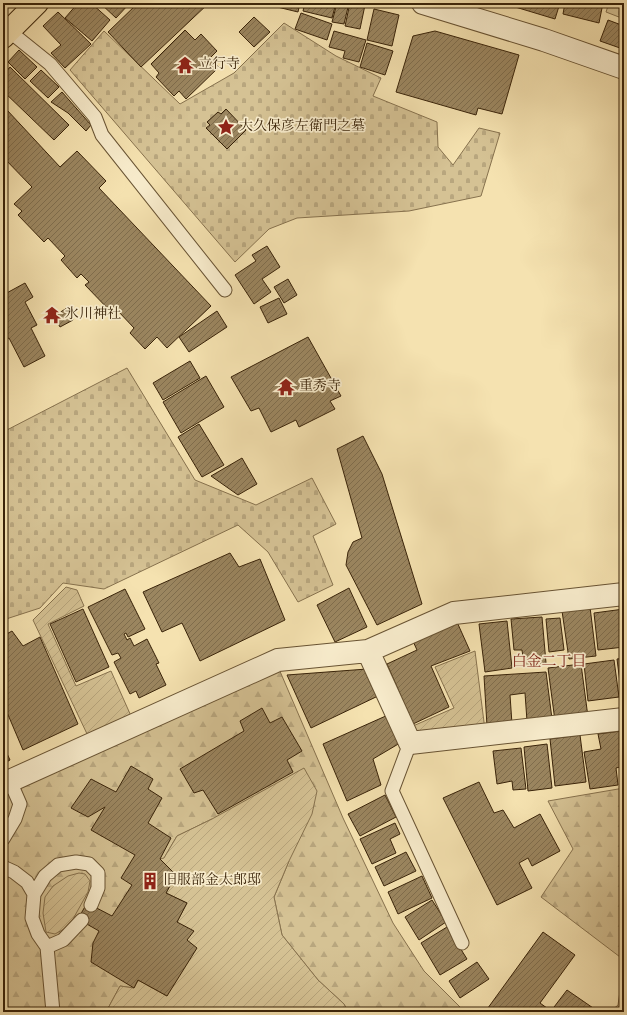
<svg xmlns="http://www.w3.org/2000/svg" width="627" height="1015" viewBox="0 0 627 1015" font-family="'Sorts Mill Goudy','Noto Serif JP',serif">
<defs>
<pattern id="forest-firs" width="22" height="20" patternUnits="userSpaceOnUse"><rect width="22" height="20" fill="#d5c294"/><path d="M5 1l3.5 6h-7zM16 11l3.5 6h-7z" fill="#b8a67e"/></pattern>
<pattern id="cemetery-stones" width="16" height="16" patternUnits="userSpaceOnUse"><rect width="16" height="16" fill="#d5c294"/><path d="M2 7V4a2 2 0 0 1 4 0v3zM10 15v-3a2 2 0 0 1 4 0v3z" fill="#b8a67e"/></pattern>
<pattern id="garden-furrows" width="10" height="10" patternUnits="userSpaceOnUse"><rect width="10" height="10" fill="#d5c294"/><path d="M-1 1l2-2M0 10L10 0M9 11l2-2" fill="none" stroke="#b8a67e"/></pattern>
<pattern id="building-hatch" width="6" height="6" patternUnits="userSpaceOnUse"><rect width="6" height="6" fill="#9b8660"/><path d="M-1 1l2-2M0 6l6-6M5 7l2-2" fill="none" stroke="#7f6d4d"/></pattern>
</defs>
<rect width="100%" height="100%" fill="#f5e2b0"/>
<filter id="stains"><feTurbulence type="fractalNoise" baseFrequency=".005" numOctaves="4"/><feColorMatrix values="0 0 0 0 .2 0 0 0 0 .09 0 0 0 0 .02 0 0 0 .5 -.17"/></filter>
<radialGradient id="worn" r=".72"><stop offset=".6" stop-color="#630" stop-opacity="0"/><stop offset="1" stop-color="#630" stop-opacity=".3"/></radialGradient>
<path fill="url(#forest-firs)" stroke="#87724e" d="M279,669l64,149 50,105 31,48 41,41h-117l-4,-8 -26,-24 -36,-45 -8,-38 15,-36 -77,-42 -35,17 -13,22 23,45 -20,93 -33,-8 -14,-2 -14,26h-103v-221z
M624,788v172l-83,-63 32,-48 -25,-48z
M624,963v49h-14l8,-7z"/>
<path fill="url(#cemetery-stones)" stroke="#87724e" d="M609,3h15v16l-18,-7z
M284,23l52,33 45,22 -8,18 64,26 1,25 15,18 26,-37 21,5 -19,63 -72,15 -112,7 -28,11 -34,33 -165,-192 34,-39 76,73 54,-31z
M127,368l68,112 61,25 56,-27 24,46 -23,12 20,49 -35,17 -30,-50 -30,-27 -134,64 -41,-6 -23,25 -37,12v-188z"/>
<path fill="url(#garden-furrows)" stroke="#87724e" d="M66,587l11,3 7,16 -36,18 28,62 35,-15 20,45 -43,20 -55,-116z
M475,651l10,79 -70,6 -2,-10 41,-18 -19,-41z
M304,768l13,23 -5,23 -23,47 -15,36 8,38 36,45 26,24 4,8h-242l14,-26 14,2 4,-8 29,16 20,-56 -10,-18 10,-19 -21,-10 10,-18 -16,-16 4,-1 13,-22 35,-17z
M79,873l6,1 5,7 -2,11 -15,27 -9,10 -9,5 -9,-2 -3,-19 2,-16 8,-11 15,-10z"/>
<path fill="url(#building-hatch)" stroke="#392309" d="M78,3h13l19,17 -18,21 -27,-23z
M100,3h28l1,1 -13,14z
M138,3h71l-68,64 -33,-35z
M270,3h30l-2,9 -29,-7z
M305,3h31l-4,15 -29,-7z
M337,3h12l-5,21 -12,-2z
M350,3h6l9,2 -5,24 -15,-3z
M502,3h58l-5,16z
M565,3h38l-4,20 -36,-9z
M374,9l25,6 -7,31 -25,-6z
M58,12l33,32 -26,24 -14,-15 10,-8 -18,-19z
M301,13l31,11 -5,16 -32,-11z
M254,17l16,15 -16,15 -15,-15z
M608,20l16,6v12l-4,10 -20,-7z
M185,30l10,10 6,-6 16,17 -7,7 9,9 -33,32 -7,-8 -5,5 -18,-19 3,-4 -8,-9z
M334,31l32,9 -7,22 -16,-4 2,-7 -16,-4z
M435,31l84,24 -17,59 -24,-6 -2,7 -80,-23 17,-56z
M367,43l26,8 -8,24 -25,-8z
M19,50l18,17 -12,12 -17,-17z
M10,67l59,58 -15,15 -51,-49v-16z
M41,70l18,17 -11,11 -18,-17z
M62,92l29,33 -5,6 -18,-18 -17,-11z
M226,109l20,21 -19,19 -21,-21 4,-3 -3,-3 11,-10 3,2z
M7,110l53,57 17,-16 29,30 -7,7 112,118 -44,42 -10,-11 -12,12 -15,-16 4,-5 -16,-17 -4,4 -29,-30 4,-3 -8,-8 -4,4 -16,-18 4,-4 -17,-18 -4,4 -26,-27 4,-4 -8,-7 18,-17 -29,-30v-42z
M267,246l13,21 -18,12 9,13 -17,12 -19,-29 21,-14 -4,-6z
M288,279l9,16 -13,8 -10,-16z
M25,283l8,14 -8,5 12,23 -6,3 14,28 -21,11 -15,-29 -5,2 -1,-1v-44z
M279,298l8,16 -19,9 -8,-16z
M67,308l6,12 -13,7 -6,-11z
M217,311l10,16 -38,25 -10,-15z
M308,337l33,59 -11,5 5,8 -36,18 -3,-7 -25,12 -12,-24 -8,3 -20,-34z
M190,361l10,17 -37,22 -10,-17z
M206,376l18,31 -43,26 -18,-31z
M199,424l25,41 -22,12 -24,-40z
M363,436l19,38 40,130 -45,21 -31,-60 2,-13 5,-10 9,-4 -25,-89z
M242,458l15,26 -19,11 -27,-19z
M230,553l9,14 21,-8 25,61 -85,41 -18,-38 -20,9 -19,-40z
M349,588l18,39 -32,15 -18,-37z
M125,589l20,40 -17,8 -2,-4 -2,1 3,6 3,-2 4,8 13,-7 12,24 -3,1 10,21 -27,13 -3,-7 -6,3 -16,-32 7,-4 -3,-5 -6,2 -24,-48z
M590,607l6,49 -27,3 -7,-48z
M83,609l26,58 -33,15 -26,-58z
M624,609v38l-26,3 -4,-37z
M542,617l4,46 -22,3 -2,-16h-8l-3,-31z
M560,618l4,32 -15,2 -3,-33z
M507,621l5,47 -27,4 -6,-48z
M457,622l13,29 -39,15 18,41 -36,17 -26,-60 30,-14 -5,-11z
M12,631l11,15 17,-9 38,87 -55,26 -20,-47v-67z
M624,658v41h-2l-5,-40z
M614,660l5,37 -31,4 -4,-37z
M581,664l7,53 -33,4 -7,-53z
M367,669l11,27 -67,32 -24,-53z
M546,672l6,47 -25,2 -2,-28 -15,2 2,29 -25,2 -3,-50z
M262,708l8,15 12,-6 20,34 -15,9 6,12 -75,42 -15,-24 -9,3 -14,-24 64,-38 -4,-10z
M388,715l12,28 -27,16 8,26 -34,16 -24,-57z
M621,731l3,20v15l-8,2 2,17 -28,4 -6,-37 17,-3 -3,-15z
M580,735l6,47 -31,4 -5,-47z
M547,744l5,44 -24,3 -4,-44z
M3,745l7,15 -7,4z
M521,748l5,41 -13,1 -1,-9 -15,3 -4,-33z
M131,766l22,13 -5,10 14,9 -14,25 23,15 -11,21 16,16 -10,18 21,10 -10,19 17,9 -7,9 10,8 -30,48 -29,-16 -4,8 -43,-26 2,-19 6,-12 -21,-12 9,-16 25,13 20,-31 -11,-7 14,-23 -44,-25 14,-23 -17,10 -17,-9 20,-29 25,13z
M479,782l15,31 9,-3 11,18 26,-14 20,37 -28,15 -4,-8 -9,5 13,25 -35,17 -54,-107z
M385,795l11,22 -36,19 -12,-22z
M395,823l5,11 -10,5 6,14 -24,11 -12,-25z
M406,852l10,19 -32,15 -9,-19z
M422,876l10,22 -34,16 -10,-22z
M432,900l14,22 -27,18 -14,-23z
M447,927l20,32 -27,16 -19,-32z
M543,932l32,23 -35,48 11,8 16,-21 29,20 -1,2h-110z
M477,962l12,17 -29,19 -11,-17z"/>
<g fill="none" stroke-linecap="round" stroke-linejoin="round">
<g stroke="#685333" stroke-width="15">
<path id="service" d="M9,31l41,33 45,53 7,18 123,155
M410,743l-18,48 70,152
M3,839l12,-20 5,-15 -10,-23
M3,867l11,5 13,10 7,12
M47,947l16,-7 19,-20
M53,1012l-6,-65 -9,-13 -6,-16 2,-24 11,-18 13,-11 18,-3 13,2 9,9v15l-7,17"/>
</g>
<g stroke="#685333" stroke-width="24">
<path id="minor" d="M423,3l121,37 80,28
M368,651l42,92 214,-24
M3,784l275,-124 90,-9 86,-38 170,-19"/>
</g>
<g stroke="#392309" stroke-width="24">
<path id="primary" d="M3,37l34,-34"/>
</g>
<use href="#service" stroke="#f8eccc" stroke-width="13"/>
<use href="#minor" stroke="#f8eccc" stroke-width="22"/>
<use href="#primary" stroke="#f5e2b0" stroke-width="22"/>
</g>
<defs>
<g id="temple-bare" transform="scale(1.38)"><path d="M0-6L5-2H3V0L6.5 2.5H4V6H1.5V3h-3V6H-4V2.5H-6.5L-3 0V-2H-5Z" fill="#8f2418" stroke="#f8eccc" stroke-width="2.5" paint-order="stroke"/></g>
<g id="sight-bare" transform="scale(1.38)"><path d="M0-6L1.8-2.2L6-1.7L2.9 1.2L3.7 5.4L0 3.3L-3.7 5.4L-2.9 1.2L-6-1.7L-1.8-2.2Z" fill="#8f2418" stroke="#f8eccc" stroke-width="2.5" paint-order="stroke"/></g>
<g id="building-bare" transform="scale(1.38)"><path d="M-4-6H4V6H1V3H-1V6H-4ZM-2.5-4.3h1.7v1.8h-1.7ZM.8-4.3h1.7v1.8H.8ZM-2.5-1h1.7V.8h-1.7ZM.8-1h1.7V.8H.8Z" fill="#8f2418" stroke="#f8eccc" stroke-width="2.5" paint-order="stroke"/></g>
</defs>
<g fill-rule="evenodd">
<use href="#temple-bare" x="185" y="65"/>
<use href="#sight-bare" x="226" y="127"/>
<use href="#temple-bare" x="52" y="315"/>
<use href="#temple-bare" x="286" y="387"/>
<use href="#building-bare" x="150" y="881"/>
</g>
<g text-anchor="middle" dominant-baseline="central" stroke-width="3.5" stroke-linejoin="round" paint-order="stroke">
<g font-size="14" fill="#392309" stroke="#f8eccc" text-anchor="start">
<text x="198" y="65">立行寺</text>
<text x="239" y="127">大久保彦左衛門之墓</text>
<text x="65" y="315">氷川神社</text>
<text x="299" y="387">重秀寺</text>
<text x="163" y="881">旧服部金太郎邸</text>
</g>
<g font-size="15" fill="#7a1f14" stroke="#f8eccc">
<text x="549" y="662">白金二丁目</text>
</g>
</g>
<rect width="627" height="1015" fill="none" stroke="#f5e2b0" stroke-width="16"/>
<rect x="4" y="4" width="619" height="1007" fill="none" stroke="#392309" stroke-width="2"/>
<rect x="8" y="8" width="611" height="999" fill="none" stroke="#392309"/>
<rect width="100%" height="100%" filter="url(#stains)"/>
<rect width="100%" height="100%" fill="url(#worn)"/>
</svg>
